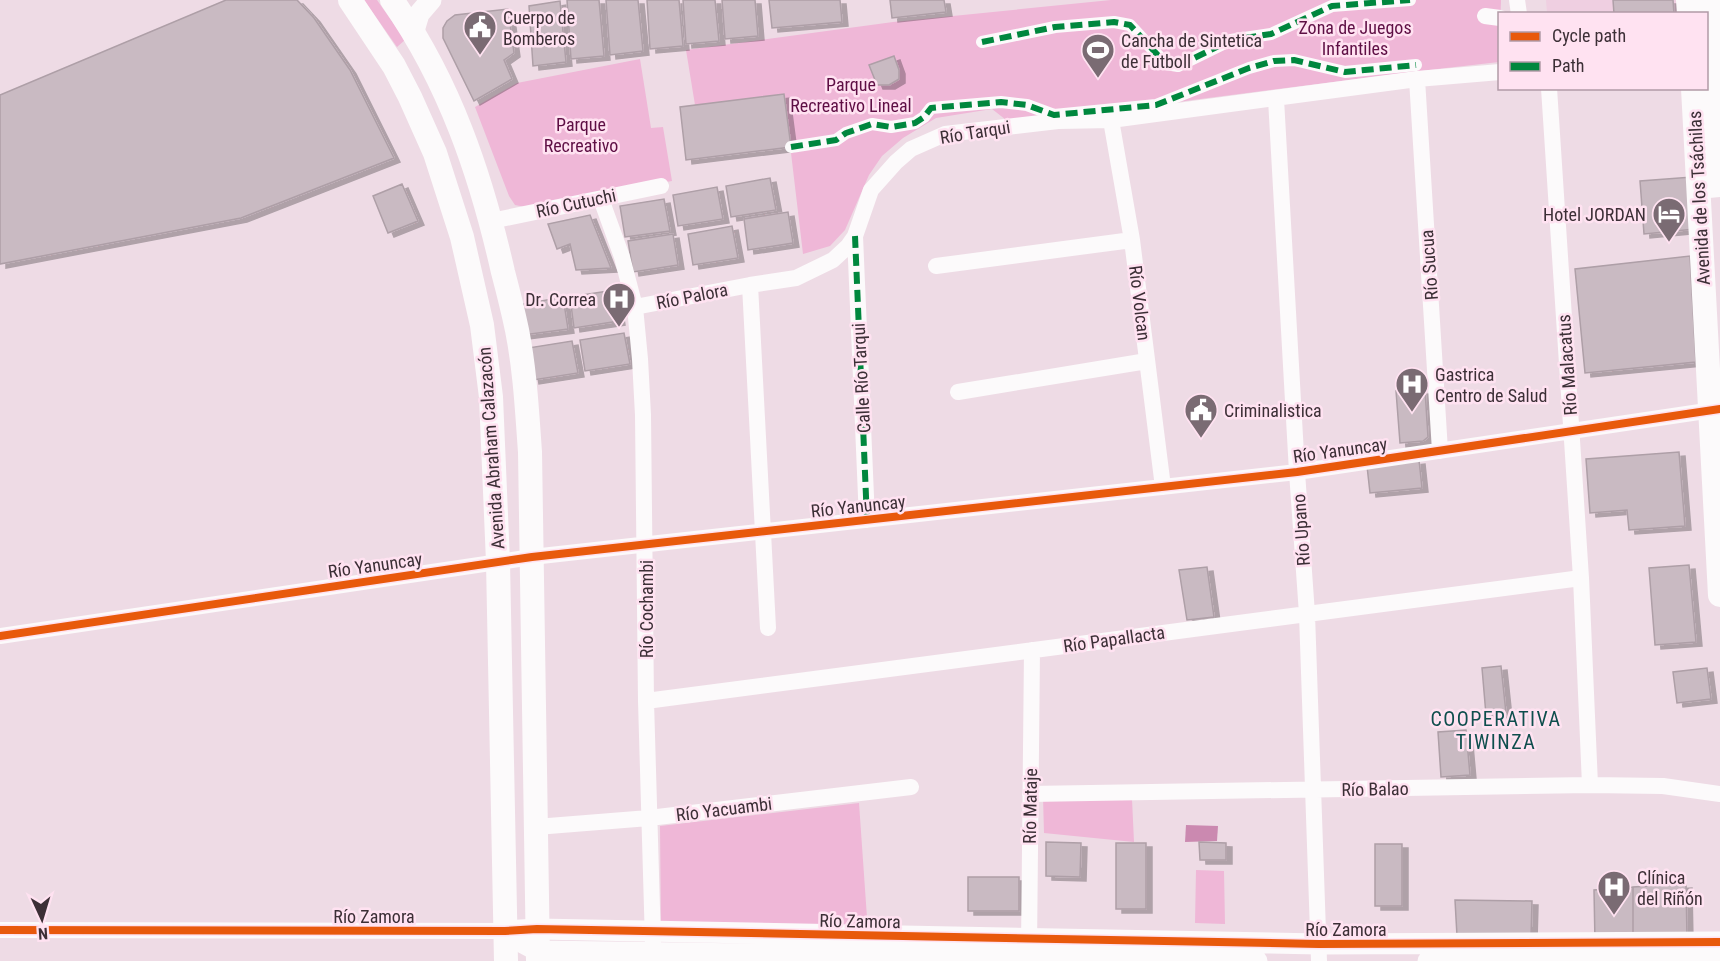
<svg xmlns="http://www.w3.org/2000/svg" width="1720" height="961" viewBox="0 0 1720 961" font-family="'Roboto Condensed',sans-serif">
<defs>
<filter id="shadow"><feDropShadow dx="6" dy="4" stdDeviation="0" flood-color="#0004"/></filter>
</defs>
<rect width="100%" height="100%" fill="#eedbe5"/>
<path fill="#efcfe1" d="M1546,0h134l1,13h-134z"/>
<path fill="#efb7d7" d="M364,0h13l28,40 -8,7z
M1111,0h390l-2,62c-163,18 -326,42 -489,61l-18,-14 -56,9 -33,20 -21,18 -13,19 -24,55 -15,16 -27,8 -19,-160 -89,11 -9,-55 207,-28z
M640,59l11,69 12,-1 9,54 -147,26 -10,-2 -6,-9 -34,-89 42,-24z
M1043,797l89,2 2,43 -90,-9z
M859,803l9,129 -207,-4 -1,-102z
M1196,870l28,1 1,53 -30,-1z"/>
<path fill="#cb89b0" d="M1186,825l32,1 -1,15 -32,1z"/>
<path fill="#c9bac2" stroke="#ae9fa7" stroke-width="1.5" filter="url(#shadow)" d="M226,0h71l17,18 36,52 44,88 -153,60 -241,46v-169z
M567,0h32l5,56 -33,3z
M606,0h32l5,51 -33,4z
M647,0h32l4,46 -33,3z
M683,0h32l4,41 -33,3z
M722,0h33l3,36 -33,3z
M769,0h71l2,22 -70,6z
M890,0h54l2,12 -54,6z
M1613,0h60l1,14h-60z
M560,1l6,61 -33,4 -4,-60z
M508,9l6,44 -10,7 8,19 -38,22 -31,-63v-10l4,-7 8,-6z
M894,56l5,14v9l-10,6h-12l-8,-20z
M784,94l7,53 -105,13 -6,-53z
M1692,177l3,52 -51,5 -4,-53z
M770,178l6,32 -45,7 -5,-31z
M402,184l16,37 -30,12 -15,-37z
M717,187l6,32 -45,7 -5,-31z
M664,199l6,32 -45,6 -5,-31z
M788,212l5,31 -45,7 -4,-31z
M590,215l21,53 -35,2 -6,-26 -13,5 -9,-25z
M732,226l6,32 -45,7 -5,-31z
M673,234l5,31 -45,7 -5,-31z
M1690,256l6,106 -111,11 -10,-104z
M614,290l5,31 -45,7 -4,-31z
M563,297l5,32 -45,6 -5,-30z
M624,333l6,31 -45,7 -5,-31z
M572,341l6,32 -45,7 -5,-32z
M1425,390l3,47 -5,4 -23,2 -4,-52z
M1679,452l6,74 -56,4 -2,-20 -37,3 -4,-54z
M1419,460l3,28 -52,5 -3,-27z
M1689,565l7,77 -41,3 -6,-77z
M1207,567l7,50 -27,3 -8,-50z
M1501,666l5,47 -20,2 -4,-47z
M1707,668l4,31 -34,4 -4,-31z
M1466,730l4,45 -29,2 -3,-45z
M1046,842l35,1 -1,34 -34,-1z
M1199,842l27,1v17h-26z
M1116,843h30v66h-30z
M1375,844h27v62h-27z
M968,877h51v34h-51z
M1686,884l1,53 -54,4v-54z
M1633,887v54l-38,1 -1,-52z
M1455,900l77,1 -1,36 -74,-1z"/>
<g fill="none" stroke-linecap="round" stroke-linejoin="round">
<path stroke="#fcfafb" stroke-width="12" d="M982,42l73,-15 59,-5 16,3 36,39 12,2 53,-26 40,-6 61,-28 78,-6
M791,147l45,-7 10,-7 26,-9 19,3 24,-4 9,-6 7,-9 70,-6 26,3 27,10 102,-10 93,-37 25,-7 20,-1 51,12 71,-7"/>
<path stroke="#fcfafb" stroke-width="16" d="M1517,0l2,14
M1485,16l15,2
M1417,79l23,372
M1549,88l32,490 9,207
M1276,99l21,373 10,142 12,347
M1111,120l21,120 31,247
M1698,191l22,-2
M601,199l21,58 13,50 5,52 3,56 3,286 7,242
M491,221l170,-35
M855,236l12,284
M936,266l196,-26
M635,307l115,-22
M958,392l189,-31
M768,628l-18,-343 46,-7 37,-18 15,-14 7,-10 16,-46 25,-28 15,-13 34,-15 113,-13 53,-1 306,-41 83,-7
M0,636l532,-79 765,-85 423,-63
M646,701l935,-123
M1030,794l560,-9 73,1 57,8
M536,827l113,-9 262,-31
M0,930l505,1
M1029,948l3,-298"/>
<path stroke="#fcfafb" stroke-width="21" d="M413,34l6,-20 12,-14
M505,931l32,-2 782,15 401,-2
M523,943l15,8 719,10
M1428,961l292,-3"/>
<path stroke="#fcfafb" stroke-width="24" d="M350,0l44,66 16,31 25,56 27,84 20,88 9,72 7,165 8,399
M392,0c58,83 89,175 111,272 5,19 10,39 14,58 8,40 10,81 13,122l8,509
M1688,0l1,14
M1710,0l10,175
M1693,88l27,507"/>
<path stroke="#00873e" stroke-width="6" stroke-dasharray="12 6" stroke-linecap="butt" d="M982,42l73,-15 59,-5 16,3 36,39 12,2 53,-26 40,-6 61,-28 78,-6
M791,147l45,-7 10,-7 26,-9 19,3 24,-4 9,-6 7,-9 70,-6 26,3 27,10 102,-10 93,-37 25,-7 20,-1 51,12 71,-7
M855,236l12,284"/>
<g stroke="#ffe2f1" stroke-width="11">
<path id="cycleway" d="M0,636l532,-79 765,-85 423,-63
M0,930l505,1 32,-2 782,15 401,-2"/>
</g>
<use href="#cycleway" stroke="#e8590c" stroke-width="8"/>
</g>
<defs>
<g id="civic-pin" transform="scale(1.725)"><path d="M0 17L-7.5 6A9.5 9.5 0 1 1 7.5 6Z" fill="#7a6b73" stroke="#ffe2f1"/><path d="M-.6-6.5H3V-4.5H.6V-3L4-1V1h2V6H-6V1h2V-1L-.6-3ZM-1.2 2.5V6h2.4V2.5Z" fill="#fff"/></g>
<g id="stadium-pin" transform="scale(1.725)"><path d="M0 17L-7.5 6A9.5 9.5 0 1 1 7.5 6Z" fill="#7a6b73" stroke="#ffe2f1"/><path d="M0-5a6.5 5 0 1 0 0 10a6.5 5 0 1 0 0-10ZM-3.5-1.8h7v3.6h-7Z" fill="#fff"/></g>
<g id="hotel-pin" transform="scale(1.725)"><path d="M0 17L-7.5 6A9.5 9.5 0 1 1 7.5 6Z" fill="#7a6b73" stroke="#ffe2f1"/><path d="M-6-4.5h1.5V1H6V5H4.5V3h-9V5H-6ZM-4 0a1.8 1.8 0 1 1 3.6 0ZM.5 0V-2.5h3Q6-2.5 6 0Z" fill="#fff"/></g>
<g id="hospital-pin" transform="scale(1.725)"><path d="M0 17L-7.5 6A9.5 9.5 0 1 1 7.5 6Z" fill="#7a6b73" stroke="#ffe2f1"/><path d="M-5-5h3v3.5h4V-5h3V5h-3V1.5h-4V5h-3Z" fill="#fff"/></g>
</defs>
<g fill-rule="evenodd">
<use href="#civic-pin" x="480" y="27"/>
<use href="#stadium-pin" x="1098" y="50"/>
<use href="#hotel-pin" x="1669" y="214"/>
<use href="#hospital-pin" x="619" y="299"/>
<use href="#hospital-pin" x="1412" y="384"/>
<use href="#civic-pin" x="1201" y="410"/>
<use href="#hospital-pin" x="1614" y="887"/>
</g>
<g text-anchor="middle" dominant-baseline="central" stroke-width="5" stroke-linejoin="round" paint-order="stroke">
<g font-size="18" fill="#3c2f36" stroke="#ffe2f1" text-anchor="start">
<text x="503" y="17">Cuerpo de<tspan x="503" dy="21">Bomberos</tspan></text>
<text x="1121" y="40">Cancha de Sintetica<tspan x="1121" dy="21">de Futboll</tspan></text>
<text x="1646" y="214" text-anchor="end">Hotel JORDAN</text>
<text x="596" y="299" text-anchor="end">Dr. Correa</text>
<text x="1435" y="374">Gastrica<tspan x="1435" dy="21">Centro de Salud</tspan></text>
<text x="1224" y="410">Criminalistica</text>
<text x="1637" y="877">Clínica<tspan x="1637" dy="21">del Riñón</tspan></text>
</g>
<g font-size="18" fill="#5e0e44" stroke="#ffe2f1">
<text x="1355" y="27">Zona de Juegos<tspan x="1355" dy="21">Infantiles</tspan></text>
<text x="851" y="84">Parque<tspan x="851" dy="21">Recreativo Lineal</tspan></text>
<text x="581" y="124">Parque<tspan x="581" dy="21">Recreativo</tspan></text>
</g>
<g font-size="18" fill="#3c2f36" stroke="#ffe2f1">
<text transform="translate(975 132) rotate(-9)">Río Tarqui</text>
<text transform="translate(1699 198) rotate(-93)">Avenida de los Tsáchilas</text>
<text transform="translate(576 203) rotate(-12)">Río Cutuchi</text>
<text transform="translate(1429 265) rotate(-94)">Río Sucua</text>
<text transform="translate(692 296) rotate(-11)">Río Palora</text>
<text transform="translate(1140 303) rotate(83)">Río Volcan</text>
<text transform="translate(1567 365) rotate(-94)">Río Malacatus</text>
<text transform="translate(861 378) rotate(-93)">Calle Río Tarqui</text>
<text transform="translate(491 448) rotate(-94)">Avenida Abraham Calazacón</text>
<text transform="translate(1340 450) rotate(-8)">Río Yanuncay</text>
<text transform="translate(858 506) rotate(-6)">Río Yanuncay</text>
<text transform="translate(1301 530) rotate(-94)">Río Upano</text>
<text transform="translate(375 565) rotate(-8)">Río Yanuncay</text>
<text transform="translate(646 609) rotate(-90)">Río Cochambi</text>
<text transform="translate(1114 639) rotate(-8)">Río Papallacta</text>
<text transform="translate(1375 789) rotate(-1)">Río Balao</text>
<text transform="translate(1030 806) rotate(-89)">Río Mataje</text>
<text transform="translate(724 809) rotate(-7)">Río Yacuambi</text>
<text x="374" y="916">Río Zamora</text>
<text transform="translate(860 921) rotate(1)">Río Zamora</text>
<text x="1346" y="929">Río Zamora</text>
</g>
<g font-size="20" letter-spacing="1.5" fill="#0f4e4d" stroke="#ffe2f1">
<text x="1496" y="719">COOPERATIVA<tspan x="1496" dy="23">TIWINZA</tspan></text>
</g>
</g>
<rect x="1498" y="12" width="210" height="78" fill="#ffe2f1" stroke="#b19aa6" stroke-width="1.5"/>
<rect x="1510" y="32" width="30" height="9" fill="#e8590c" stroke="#b19aa6" stroke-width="1.5"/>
<text x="1552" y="42" font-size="18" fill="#3c2f36">Cycle path</text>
<rect x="1510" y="62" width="30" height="9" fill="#00873e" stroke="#b19aa6" stroke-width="1.5"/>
<text x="1552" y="72" font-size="18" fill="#3c2f36">Path</text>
<g transform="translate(42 919) rotate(176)" stroke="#ffe2f1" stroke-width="4.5" paint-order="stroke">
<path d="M0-4.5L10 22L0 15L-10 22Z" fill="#3c2f36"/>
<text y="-9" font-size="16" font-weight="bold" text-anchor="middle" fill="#3c2f36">N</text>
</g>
</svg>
